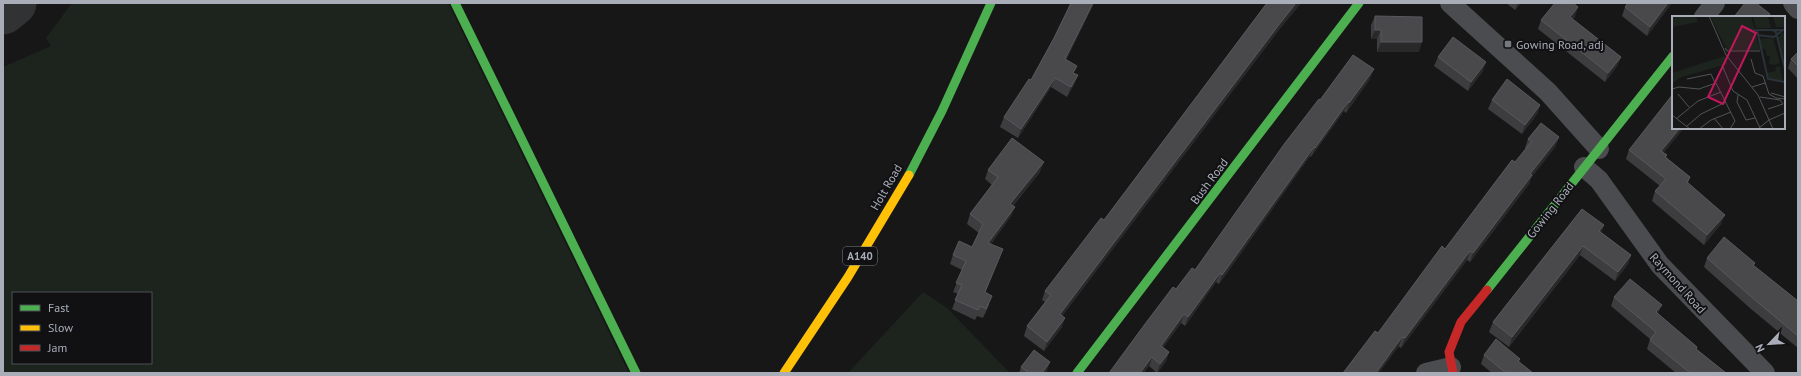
<svg xmlns="http://www.w3.org/2000/svg" width="1801" height="376" viewBox="0 0 1801 376" font-family="'PT Sans',sans-serif">
<rect width="100%" height="100%" fill="#171717"/>
<path fill="#1d241e" fill-rule="evenodd" d="M72,3h376l181,370h-626v-306l48,-21 -5,-8zM13,293h138v70h-138z
M923,292l24,16 63,65h-162z"/>
<g fill="none" stroke-linecap="round" stroke-linejoin="round">
<path stroke="#313233" stroke-width="47" d="M3,11l10,-8"/>
<path stroke="#4b4c50" stroke-width="20" d="M1450,3l98,89 51,57
M1793,3l5,6
M1704,17l11,-14
M1584,167l15,13 61,85 105,108
M1426,373l25,-6"/>
<path stroke="#4caf50" stroke-width="9" d="M455,3l181,370
M909,175l33,-64 49,-108
M1487,290l186,-234
M1077,373l282,-370"/>
<path stroke="#ffc107" stroke-width="9" d="M784,373l64,-96 61,-102"/>
<path stroke="#c62828" stroke-width="9" d="M1453,373l-4,-21 12,-30 26,-32"/>
</g>
<path fill="#3d3d3f" d="M1071,3h23l-28,57 8,14v11l-7,12 -16,-10 -33,51 -18,-11 4,-10 27,-37 23,-42z
M1267,3h34l-23,28 -216,285v11l-18,24 -20,-15 3,-10 18,-24 -3,-2 3,-9 59,-71z
M1506,3h15l-6,7z
M1628,3h44l-25,33 -25,-20 3,-9z
M1375,16l44,36h-42v-13h-6v-14z
M1575,17l-3,2 49,38 -4,9 -12,16 -67,-53 3,-9z
M1798,52v27l-10,-11 3,-9z
M1438,57l45,14 -15,20 -34,-25z
M1370,79l-24,34 -2,-2 -33,46 -1,-1 -91,128 -3,-2 -31,44 -4,-3 -18,24 6,5 -3,9 -9,12 -8,-7 27,-77 19,-19 125,-170z
M1492,100l48,5 -3,9 -15,20 -34,-25z
M1559,137l-4,10 -24,31 -2,6 -59,78 -3,-2 -66,88 -23,-15 137,-171 11,-13 -1,-1 3,-9z
M1629,150l35,3 3,2 -1,2 24,20 -2,6 33,41 -17,21 -52,-44 3,-10 5,-5 -34,-27z
M988,170l52,2 -27,34 -2,10 -20,28 8,14 -14,35 4,12 -6,13 -6,-2 -2,4 -23,-11 6,-15 -5,-2 9,-22 -12,-6 3,-9 19,-8 7,-14 -12,-9 3,-10 22,-29 -7,-6z
M1582,209l19,24 30,22 -3,9 -13,17 -35,-26 -71,92 -20,-15 4,-10z
M1707,258l48,5 -1,3 44,35v47l-47,-39 -47,-42z
M1614,297l44,17 39,33 -1,2 30,24h-50l-29,-24 3,-10 -39,-33z
M1484,355l36,4 -1,3 14,11h-41l-11,-9z
M1021,367l26,4 -2,2h-26z"/>
<path fill="#29292a" d="M1093,3h1l-32,66 3,-10z
M1296,3h5l-23,28 -221,292 3,-9 221,-292z
M1518,3h3l-6,7z
M1668,3h4l-25,33 3,-9z
M1578,7l-3,10 -9,10 4,-10z
M1375,30h6l-4,9h-6z
M1381,42h41l-3,10h-42z
M1621,57l-4,9 -12,16 3,-9z
M1486,62l-3,9 -15,20 3,-9z
M1374,69l-4,10 -24,34 3,-10z
M1078,75l-4,10 -7,12 4,-10z
M1055,78l-4,9 -33,51 3,-9z
M1348,102l-4,9 -33,46 4,-9z
M1540,105l-3,9 -15,20 3,-9z
M1680,128h4l-26,32 3,-9z
M1559,137l-4,10 -24,31 -2,6 -59,78 3,-9 57,-79z
M1314,147l-4,9 -91,128 3,-9z
M1044,162l-4,10 -33,41 3,-9z
M1015,207l-4,9 -26,36 3,-9z
M1725,215l-4,9 -17,21 3,-10z
M1604,225l-3,9 -2,-3z
M1583,246l-3,9 -71,92 3,-10z
M1470,251l-3,9 -66,88 4,-10z
M1631,255l-3,9 -13,17 3,-9z
M1220,273l-4,9 -31,44 3,-9z
M1662,305l-4,9 -6,7 4,-9z
M1184,314l-3,9 -23,32 3,-9z
M1065,318l-3,9 -18,24 3,-9z
M1402,337l-3,9 -20,27h-3z
M1169,352l-3,9 -9,12 3,-9z
M1152,357l-3,9 -5,7h-4z
M1050,362l-3,9 -2,2h-3z"/>
<path fill="#49494c" stroke="#58595d" d="M1071,3h22l-28,56 12,7 -4,7 5,2 -7,12 -16,-9 -34,51 -17,-12 25,-38 2,1 23,-42z
M1267,3h29l-15,19 -221,292 5,4 -18,24 -20,-16 24,-31 -6,-4 56,-73 3,2z
M1555,3h18l5,4 -8,10 51,40 -13,16 -67,-53z
M1628,3h40l-18,24 -25,-20z
M1745,3h11l14,11 -2,3h-34z
M1375,16l47,1v25h-41v-12h-6z
M1453,37l33,25 -15,20 -33,-25z
M1798,52v14l-7,-7z
M1353,55l21,14 -25,34 -1,-1 -33,46 -1,-1 -92,128 -2,-2 -32,44 -4,-3 -23,32 8,6 -9,12 -8,-7 -12,16h-31l36,-49 28,-37 3,2 16,-21 3,2 90,-127 34,-44 1,1z
M1507,79l33,26 -15,20 -33,-25z
M1673,94v34h7l-19,23 6,4 -2,2 25,20 -3,5 38,33 -18,20 -52,-44 11,-12 -37,-29z
M1541,123l18,14 -29,37 2,1 -59,78 -3,-2 -65,87 -3,-1 -26,36h-33l32,-42 3,2 64,-87 3,3 67,-89 3,2 17,-21 -4,-2z
M1012,138l32,24 -34,42 5,3 -27,36 15,6 -18,43 7,4 -6,13 -6,-3 -2,4 -23,-10 7,-15 -6,-2 10,-22 -13,-6 6,-14 13,6 11,-23 -13,-10 28,-37 -10,-7z
M1582,209l22,16 -5,6 32,24 -13,17 -35,-26 -71,91 -19,-15z
M1724,237l31,26 -2,2 45,36v35l-43,-36 -48,-42z
M1630,279l32,26 -6,7 41,35 -1,2 30,24h-36l-40,-33 6,-8 -42,-35z
M1496,339l24,20 -2,2 15,12h-23l-1,-1 -3,1 -22,-18z
M1034,350l16,12 -8,11h-13l-8,-6z"/>
<rect fill="#757880" stroke="#111113" stroke-width="1.5" x="1504" y="40" width="8" height="8" rx="2"/>
<g text-anchor="middle" dominant-baseline="central" stroke-width="4" stroke-linejoin="round" paint-order="stroke">
<rect fill="#111113" stroke="#7b7e86" stroke-width="1" x="843" y="247" width="34" height="18" rx="3"/>
<g font-size="11" font-weight="bold" fill="#a8adb8">
<text x="860" y="256">A140</text>
</g>
<g font-size="12" fill="#a8adb8" stroke="#111113" text-anchor="start">
<text x="1516" y="44">Gowing Road, adj</text>
</g>
<g font-size="12" fill="#a8adb8" stroke="#111113">
<text transform="translate(1209 181) rotate(-53)">Bush Road</text>
<text transform="translate(886 187) rotate(-60)">Holt Road</text>
<text transform="translate(1550 210) rotate(-52)">Gowing Road</text>
<text transform="translate(1678 283) rotate(48)">Raymond Road</text>
</g>
</g>
<g transform="translate(1672 16)">
<rect width="113" height="113" fill="#171717"/>
<path d="M0,0h24l2,6 -26,5zM38,0h41l9,34h-33zM81,0h15l3,12h-15zM101,0h12v11h-9zM110,17h3v31l-7,-26zM101,22l7,25 -5,2 -6,-1 1,-8h-3l-2,-7 -4,-1 -2,-9zM53,40l2,8 -45,13 -10,6v-10zM108,50l3,15 -14,-2 -2,-6 9,-2 -1,-4z" fill="#1d241e"/>
<path fill="none" stroke="#2a3239" stroke-width="2" d="M82,14h31M85,14l11,49 17,3M100,14l4,2 9,37M85,19l17,2 9,-7"/>
<path fill="none" stroke="#515357" stroke-width="1" d="M37,0l17,39 32,40 15,34M53,32l2,3h33M79,43l4,14 8,3 6,18 7,4 9,1M50,49l11,26 14,9 13,28M15,63l24,-5 4,9M80,71l13,-4M0,73l7,-2 20,2 17,-6 19,38 -5,8M99,77l14,4M6,78l11,13M66,79l-1,7 9,18 9,-2M88,81l20,3 3,4M96,93l15,-5M0,99l18,14M42,102l9,11M4,103l22,-18 23,-9M15,110l14,-12 25,-12M87,112l10,-8 16,-7M27,113l12,-9 20,-8"/>
<path fill="#c2185b" fill-opacity="0.15" stroke="#c2185b" stroke-width="2" d="M70,10l14,7 -33,71 -15,-7z"/>
<rect width="113" height="113" fill="none" stroke="#a8adb8" stroke-width="2"/>
</g>
<rect width="1801" height="376" fill="none" stroke="#a8adb8" stroke-width="8"/>
<rect x="12" y="292" width="140" height="72" fill="#111113" stroke="#4d4f55"/>
<rect x="20" y="305" width="20" height="6" fill="#4caf50" stroke="#4d4f55"/>
<text x="48" y="312" font-size="12" fill="#a8adb8">Fast</text>
<rect x="20" y="325" width="20" height="6" fill="#ffc107" stroke="#4d4f55"/>
<text x="48" y="332" font-size="12" fill="#a8adb8">Slow</text>
<rect x="20" y="345" width="20" height="6" fill="#c62828" stroke="#4d4f55"/>
<text x="48" y="352" font-size="12" fill="#a8adb8">Jam</text>
<g transform="translate(1769 344) rotate(245)" stroke="#111113" stroke-width="3" paint-order="stroke">
<path d="M0-3L7 15L0 10L-7 15Z" fill="#a8adb8"/>
<text y="-6" font-size="11" font-weight="bold" text-anchor="middle" fill="#a8adb8">N</text>
</g>
</svg>
